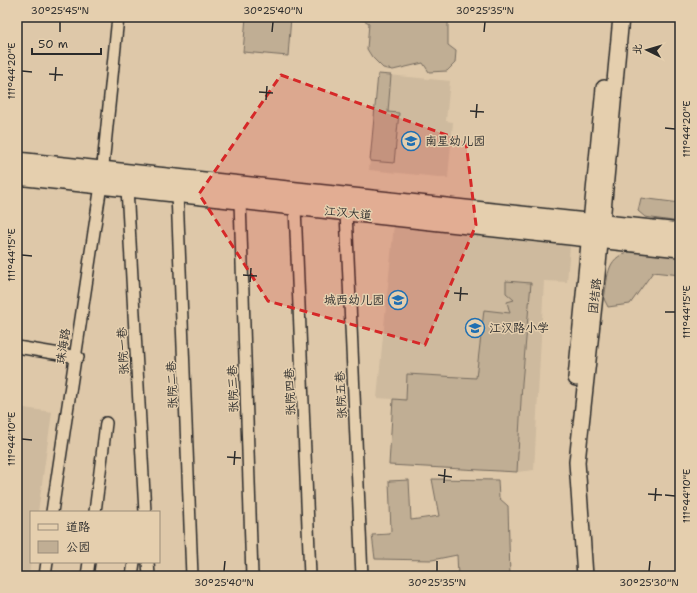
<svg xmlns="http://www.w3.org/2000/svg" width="697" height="593" viewBox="0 0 697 593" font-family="'Shantell Sans','LXGW WenKai TC',sans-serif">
<rect width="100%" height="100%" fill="#dec8a9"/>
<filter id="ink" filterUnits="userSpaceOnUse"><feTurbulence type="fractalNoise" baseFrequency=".025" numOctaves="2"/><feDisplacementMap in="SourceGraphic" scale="8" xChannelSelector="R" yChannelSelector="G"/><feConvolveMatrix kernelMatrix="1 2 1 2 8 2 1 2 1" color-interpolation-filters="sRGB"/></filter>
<g filter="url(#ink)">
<path fill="#ceba9e" d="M378,74l72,7 -4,40 7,1 -5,56 -79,-8z
M394,224l176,22 -3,36 -23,-1 -10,189 -17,2 -128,-7 4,-66 -16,-1z
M17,407l35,5 -14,100h-7v48l-2,16h-12z"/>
<path fill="#c0ae94" stroke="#766c60" d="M246,17h45l-3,39 -45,-4z
M352,17h96v28l8,6 -1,12 -8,8 -18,1 -6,-9 -30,7 -10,-2 -11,-11 -5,-8 2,-26 -9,-5z
M378,74l13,1 -3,37 11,1 -5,50 -24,-2z
M641,198l39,5v19l-35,-5 -7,-6z
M636,250l44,7v18l-27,-3 -23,32 -22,3 -4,-8c5,-26 1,-43 32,-49z
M506,281l25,2 -9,100 -5,89 -128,-7 4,-66 13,1 1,-26 69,4 8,-68 26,3 -3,-11 7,-2 -8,-7z
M432,479l66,1 1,18 9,8 2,70h-52l-1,-21 -25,5 -57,-1 -3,-24 18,-1 1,-4 -2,-49 20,-1 2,40 28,-4z"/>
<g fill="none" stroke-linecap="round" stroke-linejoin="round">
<g stroke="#2b2b2b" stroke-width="14">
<path id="street" d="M127,188l18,324
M177,193l15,383
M240,201l12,375
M295,207l15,369
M346,212l16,364
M17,347l61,10
M52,512l49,-327 17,-168
M95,512l11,-89
M148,562l1,14
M45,576l2,-14
M87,576l2,-14
M132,576l2,-14"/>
</g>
<g stroke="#2b2b2b" stroke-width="18">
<path id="secondary" d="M576,378l28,-290
M585,576l-8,-114 19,-176 25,-269"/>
</g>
<g stroke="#2b2b2b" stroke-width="20">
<path id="primary" d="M17,161l663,71
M17,176l663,72"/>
</g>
<use href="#street" stroke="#e5cfae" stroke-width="11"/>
<use href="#secondary" stroke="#e5cfae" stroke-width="15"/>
<use href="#primary" stroke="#e5cfae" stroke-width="17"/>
</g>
</g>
<path fill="#d62828" fill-opacity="0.2" stroke="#d62828" stroke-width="3" stroke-dasharray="8 5" stroke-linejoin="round" d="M281,75l185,67 10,83 -51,120 -157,-44 -69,-107z"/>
<path fill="none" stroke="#2b2b2b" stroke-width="1.5" d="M60,32v-10M272,32l1,-10M484,32l1,-10M22,71l10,1M49,74l14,1M55,81l1,-14M259,92l14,1M266,100l1,-14M470,111l14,1M476,118l1,-14M665,128l10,1M22,255l10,1M243,275l14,1M250,282l1,-14M454,293l14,1M460,301l1,-14M665,312h10M22,439l10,1M227,457l14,1M234,465l1,-14M438,475l14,2M444,483l1,-14M648,494l14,1M665,495l10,1M655,501l1,-13M224,571l1,-10M437,571v-10M649,571l1,-10"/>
<defs>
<g id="school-ring" transform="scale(1)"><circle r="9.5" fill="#e5cfae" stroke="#1f6fb2" stroke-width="1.5"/><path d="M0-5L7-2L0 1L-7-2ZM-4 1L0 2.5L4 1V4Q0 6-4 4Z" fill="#1f6fb2"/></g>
</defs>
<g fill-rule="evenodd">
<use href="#school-ring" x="411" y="141"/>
<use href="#school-ring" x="398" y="300"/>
<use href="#school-ring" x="475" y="328"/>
</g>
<g text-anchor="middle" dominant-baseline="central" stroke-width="3" stroke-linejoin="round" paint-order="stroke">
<g font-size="12" fill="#2b2b2b" stroke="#e5cfae" text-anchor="start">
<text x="425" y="141">南星幼儿园</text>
<text x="384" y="300" text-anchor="end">城西幼儿园</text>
<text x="489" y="328">江汉路小学</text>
</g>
<g font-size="12" fill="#2b2b2b" stroke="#e5cfae">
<text transform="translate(348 213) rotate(6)">江汉大道</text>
<text transform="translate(595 296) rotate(-84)">团结路</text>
<text transform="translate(63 346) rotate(-81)">珠海路</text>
<text transform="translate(123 351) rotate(-93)">张院一巷</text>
<text transform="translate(172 385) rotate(-92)">张院二巷</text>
<text transform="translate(233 389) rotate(-92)">张院三巷</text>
<text transform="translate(290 392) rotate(-92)">张院四巷</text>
<text transform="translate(341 395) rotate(-93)">张院五巷</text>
</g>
</g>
<rect width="697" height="593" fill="none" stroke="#e5cfae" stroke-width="44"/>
<rect x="30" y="511" width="130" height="52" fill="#e5cfae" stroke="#9b8d7a"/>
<rect x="38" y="524" width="20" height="6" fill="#e5cfae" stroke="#9b8d7a"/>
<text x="66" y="531" font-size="12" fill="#2b2b2b">道路</text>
<rect x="38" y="541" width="20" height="12" fill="#c0ae94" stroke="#9b8d7a"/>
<text x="66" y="551" font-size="12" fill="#2b2b2b">公园</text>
<g transform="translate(647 50) rotate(275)" stroke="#e5cfae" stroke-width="3" paint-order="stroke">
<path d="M0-3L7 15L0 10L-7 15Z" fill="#2b2b2b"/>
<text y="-6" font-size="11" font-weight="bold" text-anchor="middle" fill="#2b2b2b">北</text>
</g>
<path d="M32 48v6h69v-6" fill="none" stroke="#2b2b2b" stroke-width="2"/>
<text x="38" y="48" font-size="12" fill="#2b2b2b" stroke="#e5cfae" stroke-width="3" paint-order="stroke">50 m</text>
<rect x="22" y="22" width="653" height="549" fill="none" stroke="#2b2b2b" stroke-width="1.5"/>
<g font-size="10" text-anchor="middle" fill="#2b2b2b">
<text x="60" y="14">30°25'45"N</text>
<text x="273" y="14">30°25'40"N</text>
<text x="485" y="14">30°25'35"N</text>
<text transform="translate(11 71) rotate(-90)" y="4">111°44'20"E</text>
<text transform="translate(686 129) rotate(-90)" y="4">111°44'20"E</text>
<text transform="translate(11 255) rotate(-90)" y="4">111°44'15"E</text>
<text transform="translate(686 312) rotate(-90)" y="4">111°44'15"E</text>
<text transform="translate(11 439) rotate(-90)" y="4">111°44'10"E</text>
<text transform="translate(686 496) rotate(-90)" y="4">111°44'10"E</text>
<text x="224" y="586">30°25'40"N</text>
<text x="437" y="586">30°25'35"N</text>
<text x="649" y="586">30°25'30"N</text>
</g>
</svg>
